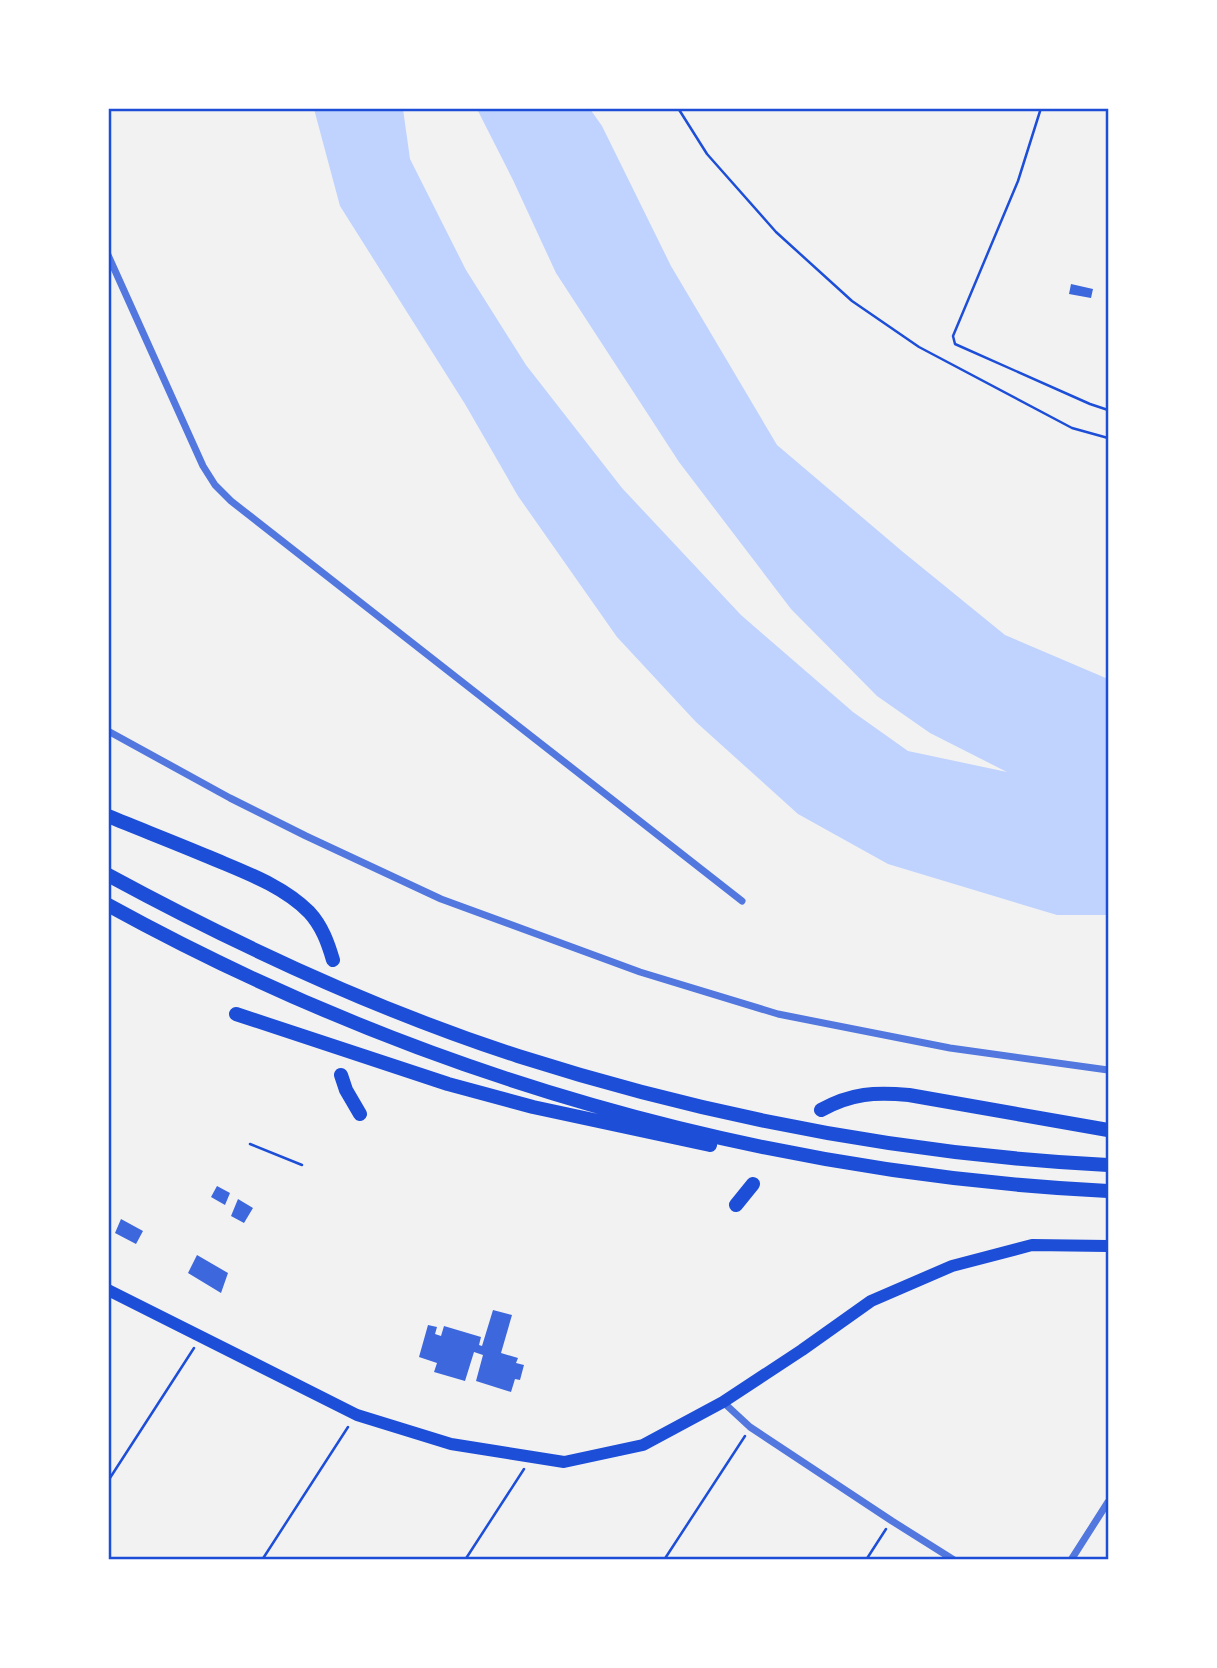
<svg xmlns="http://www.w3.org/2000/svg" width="1217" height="1668" viewBox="0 0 1217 1668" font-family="Lora,serif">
<rect width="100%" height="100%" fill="#f2f2f2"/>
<path fill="#bfd3fe" d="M314,109h89l7,50 56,111 60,95 96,123 119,127 112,97 55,39 99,21 -77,-39 -53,-37 -86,-87 -112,-147 -123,-189 -43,-93 -36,-71h113l12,17 69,140 106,179 126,107 102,83 103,44v236h-51l-169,-51 -90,-50 -102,-92 -79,-85 -99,-141 -53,-92 -125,-198z"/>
<path fill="#3d67dc" d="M1071,284l22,5 -2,9 -22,-4z
M217,1186l13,7 -5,12 -14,-8z
M238,1199l15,9 -9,15 -13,-7z
M121,1219l22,12 -7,13 -21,-11z
M197,1255l31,18 -7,20 -33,-20z
M493,1310l19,5 -11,38 17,5 -2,5 8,2 -4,15 -5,-1 -4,13 -35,-11 7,-26 -9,-3 -9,29 -31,-9 3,-9 -18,-6 9,-32 9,2 -2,7 6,2 3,-10 37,11 -2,8 3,1z"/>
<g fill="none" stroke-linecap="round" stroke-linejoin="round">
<path stroke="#1d4ed8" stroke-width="2.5" d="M678,108l29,46 69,78 76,69 67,46 153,81 36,10
M1041,108l-23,73 -65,155 2,8 135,60 18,6
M250,1144l52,21
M108,1481l86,-133
M262,1560l86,-133
M465,1560l59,-91
M664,1560l81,-124
M866,1560l20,-31"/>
<path stroke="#5277de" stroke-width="7" d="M108,255l95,211 12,19 16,16 511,400
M108,731l122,67 76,38 135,63 199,73 138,42 172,34 158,22
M723,1402l27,25 142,94 62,39
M1071,1560l37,-58"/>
<path stroke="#1d4ed8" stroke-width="12" d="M108,1290l249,125 94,29 113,18 79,-17 80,-43 79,-52 69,-49 81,-35 80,-21 76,1"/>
<path stroke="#1d4ed8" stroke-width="14" d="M108,816c34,14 68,27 101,41 35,15 73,28 100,55 13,14 19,31 24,48
M108,875c131,71 268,135 410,181 191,61 390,99 590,109
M108,905c307,169 651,269 1000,286
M236,1014l212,70 85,23 177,38
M341,1075l5,15 14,24
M821,1110c31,-17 54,-18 88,-15l199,35
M736,1205l17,-21"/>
</g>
<rect width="1217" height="1668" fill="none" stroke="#ffffff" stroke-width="220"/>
<rect x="110" y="110" width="997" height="1448" fill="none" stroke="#1d4ed8" stroke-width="2.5"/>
</svg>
